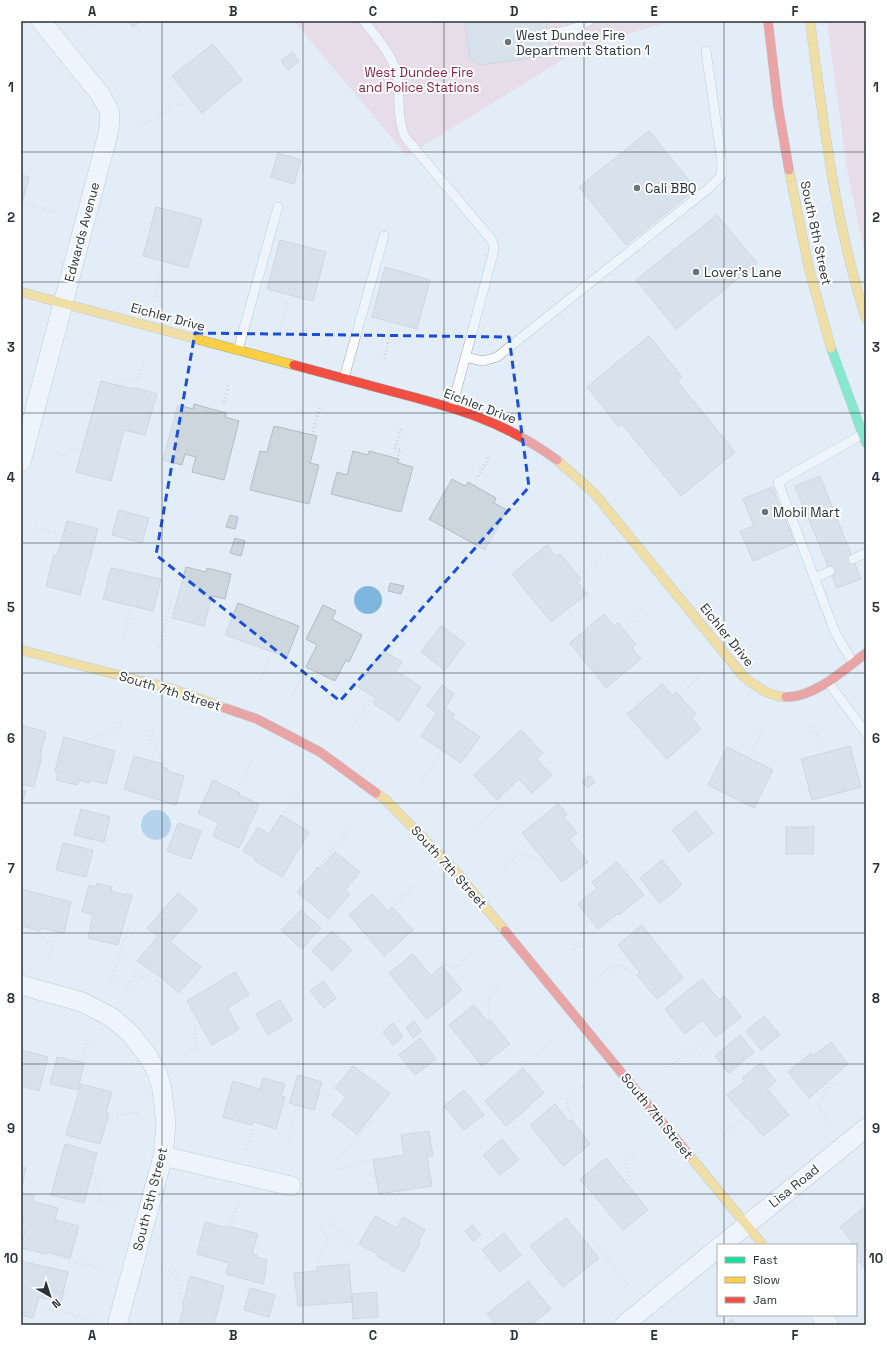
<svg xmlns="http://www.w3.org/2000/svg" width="887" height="1346" viewBox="0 0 887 1346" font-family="'Space Grotesk',sans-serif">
<rect width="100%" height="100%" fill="#e2edf7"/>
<path fill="#edc9d7" d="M294,21h378l-89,26 -176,109z
M827,21h39v238l-19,-90z"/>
<path fill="#7fb6dd" d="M354 600a14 14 0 1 1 28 0a14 14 0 1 1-28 0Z
M141 825a15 15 0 1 1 30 0a15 15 0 1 1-30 0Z"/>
<path fill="#cdd6dd" stroke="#b3bcc3" d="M128,21h13l-8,6z
M465,21h81l4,29 -4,6 -67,9 -9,-7z
M213,44l29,36 -40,33 -30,-37z
M292,52l7,9 -11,9 -7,-9z
M649,131l47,58 -70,56 -47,-58z
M278,153l23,7 -7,24 -23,-7z
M21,175l8,2 -8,30z
M156,207l46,12 -14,49 -45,-12z
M717,215l40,48 -81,66 -40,-49z
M280,240l46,12 -13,49 -46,-12z
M385,267l45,13 -13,49 -45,-12z
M649,336l33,41 -5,4 58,71 -54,44 -59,-72 -3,3 -32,-40z
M101,381l31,8 1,-2 24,7 -12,41 -21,-5 -13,51 -35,-9z
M194,404l32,9 -1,4 14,4 -15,59 -32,-8 4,-15 -11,-3 -3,11 -19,-5 15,-55 15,4z
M274,426l43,10 -7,27 9,2 -10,39 -59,-14 10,-39 7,1z
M353,451l15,4 1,-4 30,8 -1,4 15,4 -12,45 -70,-18 6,-22 10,3z
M820,476l41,103 -24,9 -42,-102z
M452,479l13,7 3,-4 28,16 -2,5 13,7 -22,40 -56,-31z
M772,487l23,56 -42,18 -13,-30 14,-5 -11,-27z
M119,510l30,8 -7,25 -30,-8z
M230,515l8,2 -3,12 -9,-2z
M67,521l31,8 -18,66 -34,-9 8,-31 3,1z
M235,538l10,3 -4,15 -11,-3z
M547,545l9,11 4,-2 21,25 -4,3 10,12 -36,28 -39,-48z
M186,567l20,5 1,-4 24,6 -6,25 -13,-3 -8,30 -32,-8z
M111,568l50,11 -8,32 -50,-12z
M390,583l14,3 -3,8 -13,-3z
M238,603l61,23 -12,31 -62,-22z
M323,605l13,6 -4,8 30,16 -13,27 -3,-2 -11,21 -29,-14 11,-22 -11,-6z
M604,614l10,12 4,-3 18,22 -4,3 9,11 -35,29 -36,-45z
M441,626l24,17 -20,27 -24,-18z
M384,651l18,11 -6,9 25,16 -22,34 -26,-18 3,-5 -18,-11 18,-27 2,1z
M662,684l10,11 4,-3 20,22 -4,4 9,11 -34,30 -40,-45z
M442,685l12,9 -9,14 10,7 -3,3 28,19 -19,26 -40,-27 16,-23 -10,-7z
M21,725l25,7 -6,23 2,1 -8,31 -13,-3z
M521,730l22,23 -6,6 15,16 -20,18 -13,-14 -22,21 -23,-25z
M64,737l51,14 -9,33 -16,-4 -1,3 -10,-3 -2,5 -21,-5 2,-8 -3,-1z
M850,746l11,41 -49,13 -11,-41z
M727,747l46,23 -19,38 -46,-23z
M134,756l29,8 -1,3 6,2v2l16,5 -8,29 -52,-16z
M589,775l6,7 -8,6 -5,-6z
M213,780l27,13 -1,2 20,9 -20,44 -26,-12 6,-13 -21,-10z
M21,790l5,1 -5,16z
M558,804l9,10 -3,3 13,16 -8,6 19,23 -26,20 -40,-49z
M81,809l29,8 -6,25 -30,-7z
M696,811l17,22 -24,19 -17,-22z
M281,815l28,17 -27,45 -28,-17 1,-2 -12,-7 15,-24 11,7z
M178,823l23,8 -10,28 -24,-8z
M786,827h28l-1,27h-27z
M63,843l30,7 -7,27 -30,-7z
M335,852l25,20 -15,18 5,4 -21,25 -32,-27 21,-25 2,2z
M662,860l20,25 -22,18 -20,-25z
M617,862l27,33 -25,20 -2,-1 -19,15 -20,-25 19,-16 -5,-6z
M97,883l15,4 -1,4 15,4 1,-2 5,2 -14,50 -30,-7 5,-23 -11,-3 7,-27 7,2z
M21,889l50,13 -7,31 -23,-5 -1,3 -19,-5z
M178,893l20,17 -28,32 31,25 -22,26 -17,-15 -25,-17 21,-25 -11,-8z
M372,894l16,17 4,-4 21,23 -29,26 -35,-41z
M301,910l20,18 -19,21 -21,-19z
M642,925l41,53 -26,21 -20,-24 3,-2 -22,-28z
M332,931l20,19 -20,21 -20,-20z
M413,954l18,22 11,-10 20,24 -35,29 -38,-46z
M235,972l14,23 -22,13 12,21 -27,16 -25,-44z
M702,979l17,21 5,-4 17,21 -25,20 -14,-17 -17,14 -20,-25z
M323,981l13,17 -12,10 -14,-17z
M280,1000l12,20 -24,15 -12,-21z
M474,1005l14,17 2,-2 20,24 -28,22 -33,-41z
M764,1016l16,19 -19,15 -15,-19z
M414,1021l7,10 -8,7 -7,-10z
M393,1023l10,14 -10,8 -10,-13z
M740,1035l14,17 -25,21 -14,-17z
M420,1038l16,21 -21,16 -16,-20z
M831,1042l17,22 -39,34 -21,-26 23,-19 2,3z
M21,1050l27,7 -9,34 -18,-5z
M57,1057l27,6 -6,27 -28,-6z
M761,1063l15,18 -9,8 22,26 -26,21 -15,-18 -1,1 -20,-24 18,-14 -3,-3z
M353,1066l37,27 -33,41 -25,-19 14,-18 -11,-9z
M523,1068l21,25 -16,13 1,1 -23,19 -21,-25z
M298,1075l24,7 -8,28 -25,-7z
M263,1078l22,6 -4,12 4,1 -9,32 -22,-7 -2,3 -29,-8 10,-36 27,8z
M81,1084l31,8 -6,21 3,1 -9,30 -34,-9z
M464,1090l20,25 -20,15 -20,-24z
M555,1104l14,18 3,-2 18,24 -27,22 -33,-41z
M429,1131l4,25h-6l5,30 -53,8 -6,-34 31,-5 -3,-20z
M502,1139l17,21 -19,15 -17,-20z
M65,1144l32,9 -13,50 -33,-8z
M606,1158l42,52 -25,20 -43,-51z
M21,1167l5,1 -5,22z
M21,1193l13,3 -2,5 26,7 -3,12 24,6 -9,32 -23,-6 -1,2 -25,-6 4,-18 -4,-1 3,-9 -3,-1z
M864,1207l2,2v61l-10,-12v-13h-5l2,-2 -13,-16z
M375,1216l22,12 6,-11 22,13 -7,12 2,1 -16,29 -26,-15 1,-2 -20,-11z
M566,1218l33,40 -36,29 -33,-41z
M205,1222l23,6v-2l30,8 -6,20 5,1 -1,2 11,3 -2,7h2l-4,17 -37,-10 3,-11 -32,-9z
M472,1225l9,10 -8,6 -8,-10z
M504,1233l17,22 -21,17 -18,-22z
M21,1261l47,11 -7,30 -22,-5 -6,21 -12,-3z
M349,1264l3,38 -54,4 -4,-33 23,-2v-4z
M190,1276l34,10 -10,39h-35l5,-19h-2z
M528,1281l23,28 -20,16h-35l-9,-11z
M250,1288l25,7 -6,22 -25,-7z
M377,1292l1,25 -25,2 -1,-25z
M732,1319l4,6h-11z"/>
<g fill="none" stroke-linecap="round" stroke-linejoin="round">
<g stroke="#9aa3aa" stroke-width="10">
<path id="lane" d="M364,21c14,18 32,38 34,61 2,19 -1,37 7,55l86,102 3,7 -1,8 -41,153
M547,34c16,-2 28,-4 42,-13
M238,350l40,-143
M465,357l18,4 14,-4 212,-169 12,-12 1,-13 -16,-112
M344,378l40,-142
M853,559l13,-6
M815,578l15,-7
M853,663l-18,-31 -57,-150 85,-48
M828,682l38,51"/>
</g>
<g stroke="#9aa3aa" stroke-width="20">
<path id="street" d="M21,462l82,-309c3,-12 9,-29 6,-42 -2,-6 -6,-11 -9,-17l-59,-73
M21,985l61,17 29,15 19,16 17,22 10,17 5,17 4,36 -3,31 -46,169
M163,1156l128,30
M722,1245l144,-117
M821,1315l8,10
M624,1325l94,-77"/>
</g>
<g stroke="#9aa3aa" stroke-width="10">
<path id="fast" d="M831,348l35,95"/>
</g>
<g stroke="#9aa3aa" stroke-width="10">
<path id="slow" d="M810,21c13,100 25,201 56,298
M789,170l20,99 22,79
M21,292l273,73
M557,460l37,33 149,183c14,11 25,20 43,21
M21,650l148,38 56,20
M376,793l10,7 72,74 47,57
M689,1155l74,90"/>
</g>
<g stroke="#9aa3aa" stroke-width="10">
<path id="jam" d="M768,21l10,85 11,64
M294,365c33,9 67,18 100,27 62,16 110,29 163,68
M786,697c28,1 59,-28 80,-44
M225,708l32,11 63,33 56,41
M505,931l184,224"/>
</g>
<path stroke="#cbced2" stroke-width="2.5" stroke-dasharray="1 3" stroke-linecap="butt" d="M87,30l11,-9
M141,126l44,-25
M25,204l30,8
M154,297l8,-30
M280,331l8,-31
M384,359l8,-33
M121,379l18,1 5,-19
M224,402l5,-19
M313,432l7,-25
M56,452l13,4 2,-8 7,2
M398,456l3,-6 -6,-2 6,-20
M478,476l11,-19
M36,528l24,6
M587,569l16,-12
M627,622l17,-14
M123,638l7,-27
M159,648l14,-54
M260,680l11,-26
M685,690l15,-14
M292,695l12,-23
M814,727l7,21
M154,728l-4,12 15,24
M352,728l18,-27
M86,740l33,-10 3,-11
M751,755l12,-29
M422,779l19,-25
M238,789l13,-27
M285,813l16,-24
M474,829l27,-27
M320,865l33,-40
M506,865l13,-12 23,8
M394,905l23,-22
M39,934l13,12 -5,17
M574,949l21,-18
M442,964l13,4 19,-17
M598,978l17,-14 20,10
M111,983l18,-57
M125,992l10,-17 24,7
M489,1019v-23l13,-11
M181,1057l16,-8 -3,-26
M83,1060l6,-23
M524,1065l25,-22
M669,1066l42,-28
M112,1115l25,-2
M572,1119l-6,-18 17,-15
M829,1121l-11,-15 15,-24
M725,1134l17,-15
M289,1143l6,-36
M245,1149l9,-21
M333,1162l40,-42
M338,1170l31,-9
M94,1174l7,29 16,4
M632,1184l-7,-24 11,-9
M328,1221l28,24
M231,1224l8,-25
M592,1240l36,45
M53,1255l48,14
M318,1262l11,-24 -9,-11
M161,1269l17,5 3,28
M45,1308l44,11"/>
<use href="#lane" stroke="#fbfcfe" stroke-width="9"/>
<use href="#street" stroke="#fbfcfe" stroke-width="19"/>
<use href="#fast" stroke="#16e098" stroke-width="9"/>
<use href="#slow" stroke="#ffcf43" stroke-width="9"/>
<use href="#jam" stroke="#f24e42" stroke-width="9"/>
</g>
<path d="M0 0H887V1346H0ZM195,333l314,4 20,150 -189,214 -184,-146z" fill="#e2edf7" fill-opacity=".55" fill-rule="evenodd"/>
<path fill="none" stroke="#1d4ed8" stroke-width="3" stroke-dasharray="8 5" stroke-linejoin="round" d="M195,333l314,4 20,150 -189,214 -184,-146z"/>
<path fill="none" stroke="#2a3238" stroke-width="1" stroke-opacity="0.55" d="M162,21v1304M303,21v1304M444,21v1304M584,21v1304M724,21v1224M21,152h845M21,282h845M21,413h845M21,543h845M21,673h845M21,803h845M21,933h845M21,1064h845M21,1194h845M724,1315v10"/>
<g fill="#6a737b" stroke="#fff" stroke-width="1.5">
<circle cx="508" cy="42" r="4"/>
<circle cx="637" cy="188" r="4"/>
<circle cx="696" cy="272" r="4"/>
<circle cx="765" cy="512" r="4"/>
</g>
<g text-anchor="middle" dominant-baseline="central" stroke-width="4" stroke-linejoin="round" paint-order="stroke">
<g font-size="13" fill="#2a3238" stroke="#fff" text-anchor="start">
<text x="516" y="35">West Dundee Fire<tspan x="516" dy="15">Department Station 1</tspan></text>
<text x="645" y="188">Cali BBQ</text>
<text x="704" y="272">Lover's Lane</text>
<text x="773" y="512">Mobil Mart</text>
</g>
<g font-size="13" fill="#872345" stroke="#fff">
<text x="419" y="72">West Dundee Fire<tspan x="419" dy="15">and Police Stations</tspan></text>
</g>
<g font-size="13" fill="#2a3238" stroke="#fff">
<text transform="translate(82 232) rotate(-75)">Edwards Avenue</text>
<text transform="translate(816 233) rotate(78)">South 8th Street</text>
<text transform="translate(168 317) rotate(15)">Eichler Drive</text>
<text transform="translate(480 406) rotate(21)">Eichler Drive</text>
<text transform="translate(727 635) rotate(51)">Eichler Drive</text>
<text transform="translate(170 691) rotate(17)">South 7th Street</text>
<text transform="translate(449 867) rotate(48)">South 7th Street</text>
<text transform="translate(657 1116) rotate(51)">South 7th Street</text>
<text transform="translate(794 1186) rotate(-39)">Lisa Road</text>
<text transform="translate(150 1199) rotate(-76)">South 5th Street</text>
</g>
</g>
<rect width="887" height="1346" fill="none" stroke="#ffffff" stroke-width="44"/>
<rect x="717" y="1244" width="140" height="72" fill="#ffffff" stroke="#aaadaf"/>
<rect x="725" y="1257" width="20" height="6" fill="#16e098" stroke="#aaadaf"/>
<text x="753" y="1264" font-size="12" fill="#2a3238">Fast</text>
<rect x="725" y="1277" width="20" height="6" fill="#ffcf43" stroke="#aaadaf"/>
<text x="753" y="1284" font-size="12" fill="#2a3238">Slow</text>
<rect x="725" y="1297" width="20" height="6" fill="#f24e42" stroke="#aaadaf"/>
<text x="753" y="1304" font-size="12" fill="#2a3238">Jam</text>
<g transform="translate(50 1296) rotate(141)" stroke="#ffffff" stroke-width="3" paint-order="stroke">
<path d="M0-3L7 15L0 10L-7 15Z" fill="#2a3238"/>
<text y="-6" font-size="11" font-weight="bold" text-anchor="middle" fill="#2a3238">N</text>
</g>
<rect x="22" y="22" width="843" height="1302" fill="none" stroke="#2a3238" stroke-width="1.5"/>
<g font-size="13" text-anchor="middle" font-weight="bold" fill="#2a3238">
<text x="92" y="16">A</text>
<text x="233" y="16">B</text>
<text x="373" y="16">C</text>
<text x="514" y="16">D</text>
<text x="654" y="16">E</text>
<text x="795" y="16">F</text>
<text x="11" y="92">1</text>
<text x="876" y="92">1</text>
<text x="11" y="222">2</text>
<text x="876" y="222">2</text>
<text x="11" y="352">3</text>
<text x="876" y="352">3</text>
<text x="11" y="482">4</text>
<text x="876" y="482">4</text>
<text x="11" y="612">5</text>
<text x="876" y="612">5</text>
<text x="11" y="743">6</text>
<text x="876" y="743">6</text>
<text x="11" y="873">7</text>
<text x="876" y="873">7</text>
<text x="11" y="1003">8</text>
<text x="876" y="1003">8</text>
<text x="11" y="1133">9</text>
<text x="876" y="1133">9</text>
<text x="11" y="1263">10</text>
<text x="876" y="1263">10</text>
<text x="92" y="1340">A</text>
<text x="233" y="1340">B</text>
<text x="373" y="1340">C</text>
<text x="514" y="1340">D</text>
<text x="654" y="1340">E</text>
<text x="795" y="1340">F</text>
</g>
</svg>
